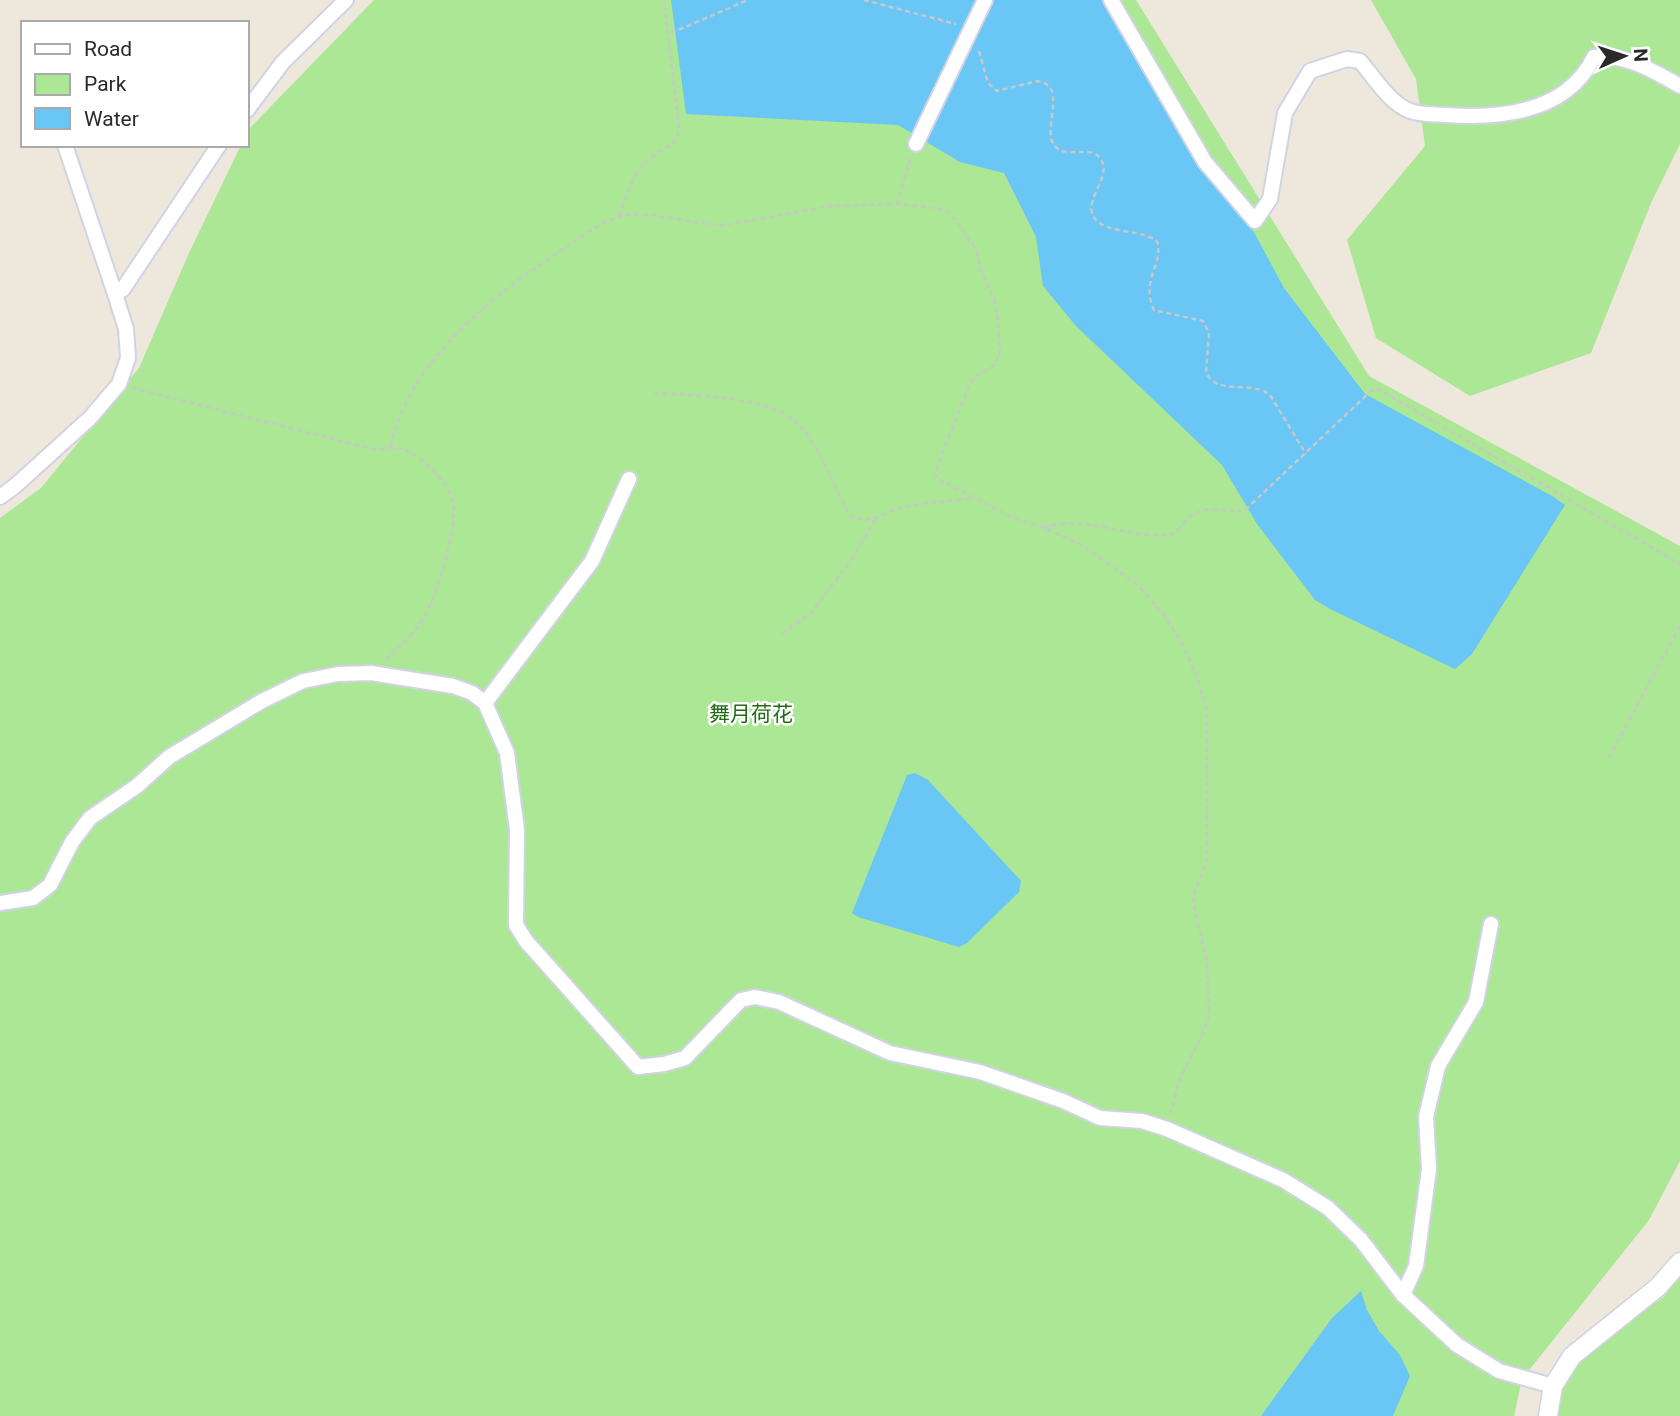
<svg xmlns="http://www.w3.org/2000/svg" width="1680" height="1416" viewBox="0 0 1680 1416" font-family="Roboto,'Noto Sans SC',sans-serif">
<rect width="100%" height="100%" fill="#ede7dc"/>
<path fill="#ace795" d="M374,0h762l233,376 311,170v615l-31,59 -127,159 -8,37h-1514v-898l41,-30 98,-120 50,-115 52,-108h6l2,-16z
M1371,0h309v144l-29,59 -60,150 -121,43 -94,-58 -29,-98 78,-94 -9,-67z
M1680,1273v143h-125l3,-28 19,-28 41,-33 46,-30z"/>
<path fill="#69c6f5" d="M671,0h434l123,197 27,37 29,54 81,106 189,103 11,8 -93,149 -17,15 -125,-60 -15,-9 -58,-76 -35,-59 -146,-139 -33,-40 -7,-49 -32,-64 -44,-11 -62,-37 -212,-11z
M915,773l13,7 93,101 -2,11 -52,51 -8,4 -101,-30 -6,-4 55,-138z
M1361,1291l6,19 12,21 21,24 10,21 -17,40h-132l71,-98z"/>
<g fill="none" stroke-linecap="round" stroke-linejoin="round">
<g stroke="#d1d3e4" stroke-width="18">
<path id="minor" d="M1111,0l94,162 50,59 15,-22 15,-86 25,-42 37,-12 13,2c14,16 29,42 50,50 10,4 26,3 37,4 55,4 120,-3 147,-58 30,-4 61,15 86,29
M247,110l36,-48 63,-62
M916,144l69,-144
M115,294l8,-5 96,-144
M0,497l15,-11 75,-68 29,-34 9,-26 -2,-29 -11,-35 -50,-149
M485,703l107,-142 37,-82
M0,903l33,-5 17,-13 22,-43 18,-24 47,-32 32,-29 93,-56 41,-20 35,-7 33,-1 82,13 19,7 13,10 22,50 10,77 -1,95 10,16 112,126 26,-3 21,-6 56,-58 14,-3 24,5 111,51 90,19 83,29 37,17 42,3 25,8 116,51 45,28 33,32 42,55 54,50 42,26 54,15
M1403,1295l13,-29 13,-97 -3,-52 12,-51 38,-64 15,-78"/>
</g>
<g stroke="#d1d3e4" stroke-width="21">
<path id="tertiary" d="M1548,1416l5,-30 19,-30 86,-69 22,-25"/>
</g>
<path stroke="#c8c8c8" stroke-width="2.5" stroke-dasharray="5 3.5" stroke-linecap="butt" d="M864,0l92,24
M671,33l77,-33
M979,51l9,32 9,8 40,-10c30,4 8,41 15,60 9,23 40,0 50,20 9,18 -23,44 -5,60 14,13 43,8 60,20 7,24 -17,38 -3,69l49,11 6,12 -3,39c9,24 46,8 64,23l36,59
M897,204l14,-48
M619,216c6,-16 12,-37 23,-51 13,-15 34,-15 37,-37l-15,-128
M132,388l241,61c27,-2 31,-3 53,15 12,10 23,22 27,38 5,24 -16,92 -28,114 -10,17 -25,30 -39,43
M654,393c43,3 127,1 153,41 17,25 29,55 43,82 25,9 31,-3 54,-9 22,-5 45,-5 68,-9
M391,446c16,-84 107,-156 176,-199 15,-11 33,-24 51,-30 25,-9 75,8 106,8l107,-19 66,-2 46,5 12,10 21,31 5,21 14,30 3,21 2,33 -7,11 -19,12 -5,8 -35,88 8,7 73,38 25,7 40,18 57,40 27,31 22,36 11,27 10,31v151l-13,34v12l13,56 2,53 -5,16 -24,47 -10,37
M1044,528c36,-15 84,11 123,7 13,-2 15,-13 24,-19 16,-12 35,-4 52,-4l128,-121 7,-2 302,175
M782,634l28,-20 43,-56 22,-39
M1609,758l71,-132"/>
<use href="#minor" stroke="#fff" stroke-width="14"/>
<use href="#tertiary" stroke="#fff" stroke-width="18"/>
</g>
<g text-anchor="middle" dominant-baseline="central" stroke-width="5" stroke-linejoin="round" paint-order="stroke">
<g font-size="21" fill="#226c16" stroke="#fff">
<text x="751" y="714">舞月荷花</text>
</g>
</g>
<rect x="21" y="21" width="228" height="126" fill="#ffffff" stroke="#aaaaaa" stroke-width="2"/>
<rect x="35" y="44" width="35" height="10" fill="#ffffff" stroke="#aaaaaa" stroke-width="2"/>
<text x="84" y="56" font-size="21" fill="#2a2a2a">Road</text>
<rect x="35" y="74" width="35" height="21" fill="#ace795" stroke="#aaaaaa" stroke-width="2"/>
<text x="84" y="91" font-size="21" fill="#2a2a2a">Park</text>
<rect x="35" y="108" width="35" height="21" fill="#69c6f5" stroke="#aaaaaa" stroke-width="2"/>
<text x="84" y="126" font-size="21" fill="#2a2a2a">Water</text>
<g transform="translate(1624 56) rotate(87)" stroke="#ffffff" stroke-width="5" paint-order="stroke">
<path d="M0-5L12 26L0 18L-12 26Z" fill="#2a2a2a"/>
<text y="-10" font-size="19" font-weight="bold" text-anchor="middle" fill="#2a2a2a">N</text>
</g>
</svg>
